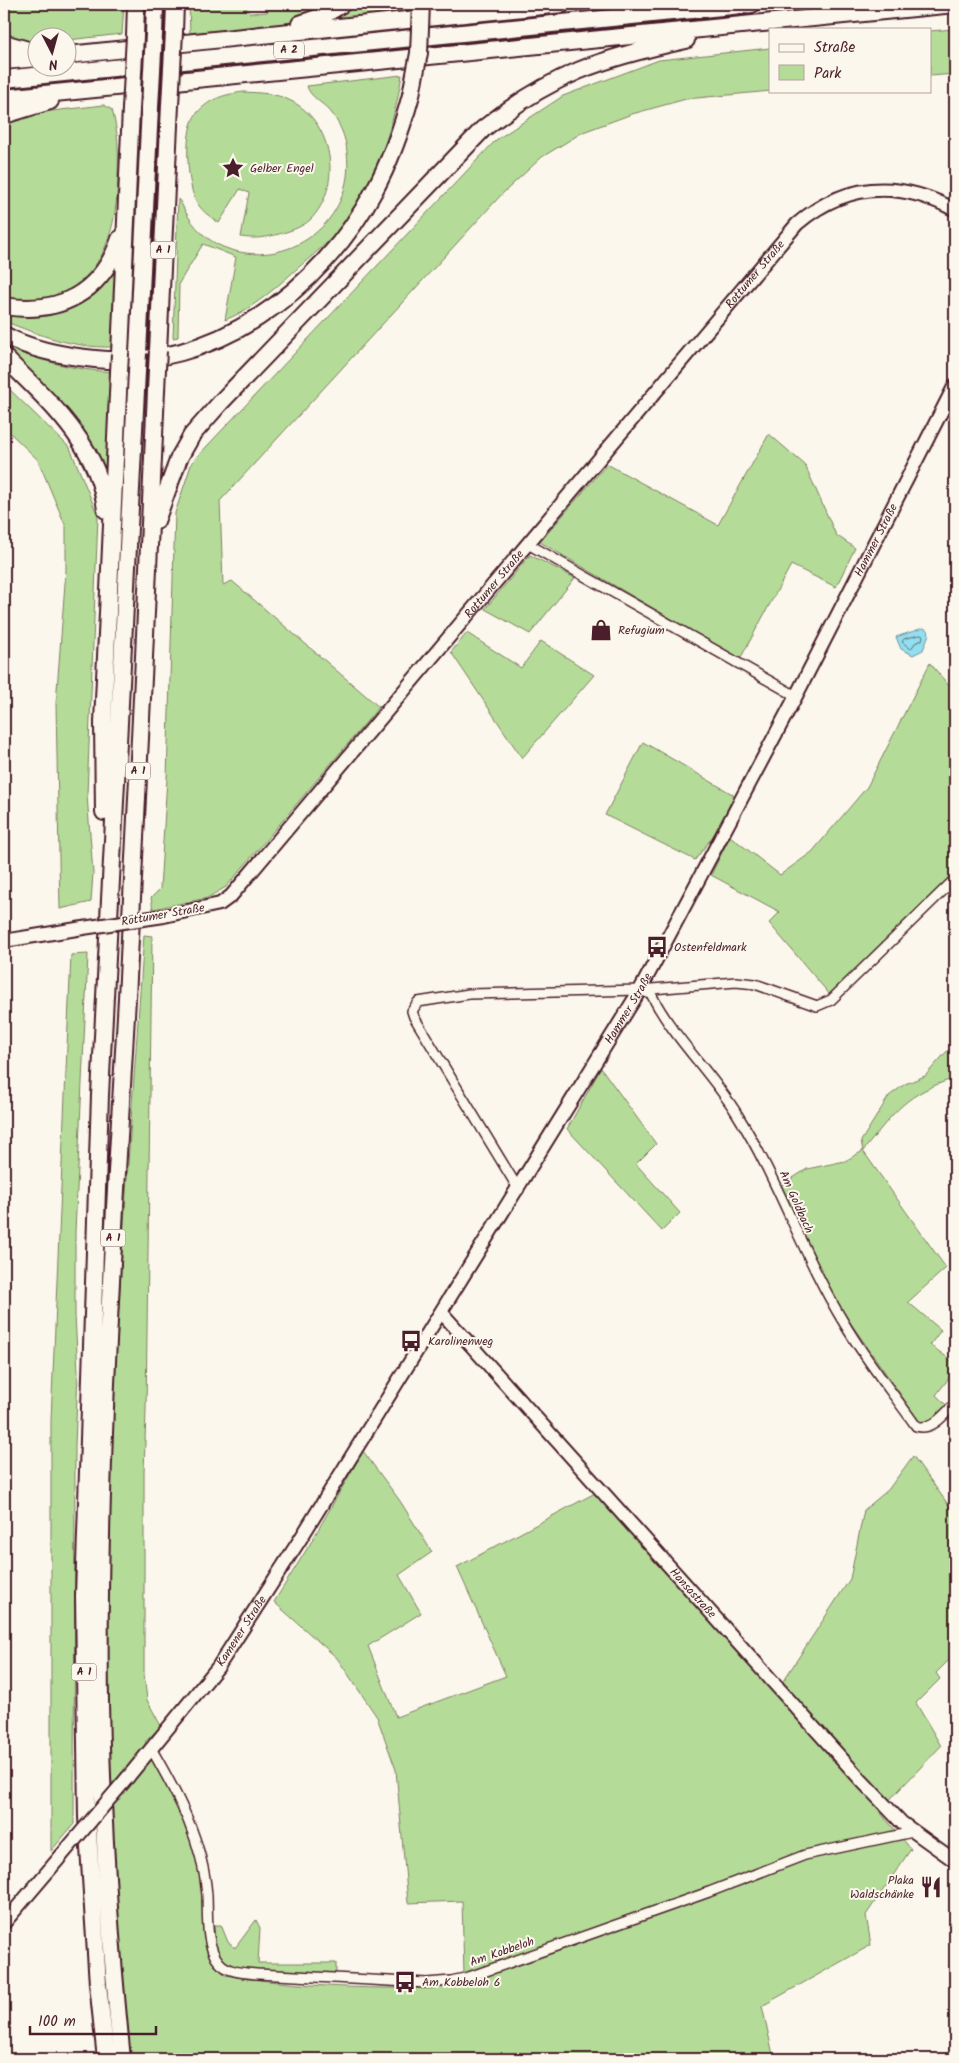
<svg xmlns="http://www.w3.org/2000/svg" width="959" height="2063" viewBox="0 0 959 2063" font-family="Kalam,sans-serif">
<rect width="100%" height="100%" fill="#fbf7ec"/>
<filter id="ink" filterUnits="userSpaceOnUse"><feTurbulence type="fractalNoise" baseFrequency=".02" numOctaves="2"/><feDisplacementMap in="SourceGraphic" scale="10" xChannelSelector="R" yChannelSelector="G"/><feConvolveMatrix kernelMatrix="1 2 1 2 8 2 1 2 1" color-interpolation-filters="sRGB"/></filter>
<g filter="url(#ink)">
<path fill="#b4dc98" stroke="#7f7e62" d="M4,4h120l-2,30 -54,6v-2h-30l-1,5c-12,0 -22,-4 -33,-9z
M189,4h53l8,9 17,-1 4,-8h64l-24,13 -20,6 -101,11z
M350,4h61v11l-87,9z
M955,29v45l-25,2v-45z
M770,48l1,43 -85,8 -54,15 -49,18 -41,25 -40,37 -282,307 3,84 9,-4 147,126 -153,180 -19,11 -54,11 -2,-11 9,-9 7,-110 8,-266 17,-51 304,-322 67,-44 96,-36z
M402,75c-9,55 -29,116 -67,159 -13,15 -30,27 -45,41 -19,17 -40,35 -65,45l11,-63 -33,-13 -24,39 -1,54 -5,1 5,-139c3,3 5,8 7,12 9,16 21,29 38,36 65,26 133,-26 124,-95 -1,-15 -8,-30 -17,-41 -7,-8 -21,-15 -23,-25z
M244,92c16,1 31,1 45,8 44,20 55,86 21,120 -9,8 -23,12 -35,15 -11,3 -22,4 -34,2l8,-44 -9,-4 -21,34c-10,-7 -19,-13 -24,-24 -8,-18 -12,-70 2,-86 13,-15 29,-19 47,-21z
M104,105l8,5c6,21 7,42 6,64 -1,54 -13,108 -72,125 -13,4 -29,1 -42,0v-173l30,-13z
M118,264l-6,83c-39,1 -73,-12 -108,-26v-7c29,8 66,1 89,-20 9,-9 15,-23 25,-30z
M4,345c36,16 69,25 109,27l-4,111 -12,-28 -25,-39 -68,-64z
M4,384l66,64 28,68 -11,279 6,78 -2,29 -31,7 -4,-206 10,-133v-43l-28,-67 -34,-33z
M769,434l36,31 31,70 19,13 -19,39 -45,-22 -51,94 -200,-117 67,-78 111,61z
M530,555l45,23 -45,56 -45,-25z
M467,633l54,35 20,-27 53,34 -72,83 -71,-106z
M930,663l25,30v179l-124,124 -62,-73 11,-11 -69,-37 19,-39 50,39 32,-23 55,-65z
M643,742l91,53 -15,33 -24,32 -90,-45z
M144,935l8,1 -6,474 -2,63v201l3,26 14,26 -16,16 51,104 7,37 5,66 17,26c74,12 153,15 228,12l11,-13 -2,-73 -54,2 -12,-133 -19,-53 -40,-59 -63,-56 36,-58 53,-93 37,50 32,51 -33,23 22,38 -53,33 28,71 110,-41 -49,-109 140,-75 179,200 74,-113 14,-69 24,-20 25,-34 42,58v140l-19,19 4,6 -24,24 25,43 -62,65 32,38 -45,66 5,30 -109,61 12,53h-645c-7,-82 -18,-165 -21,-248 -9,-292 16,-584 36,-876z
M88,954l-13,278v83l3,57 -3,73 -1,379 -23,27v-431l20,-465z
M948,1050l7,11v17c-50,16 -60,33 -92,73l83,117 -38,34 33,28 -11,15 25,18v7l-19,25 11,11 -18,17 -9,-1 -85,-121 -31,-56 -24,-59 27,-17 38,-8 18,-10 -2,-10 28,-45 16,-12 20,-8z
M601,1068l55,76 -20,20 44,49 -18,18 -95,-102z
M256,1920l4,8 -2,35h78v13c-24,-2 -101,-2 -115,-17 -7,-9 -6,-24 -7,-34h7l7,17 7,6z"/>
<path fill="#91dfef" stroke="#7592a1" d="M923,628l5,2 1,4 -6,16 -10,5 -12,-6 -5,-12z"/>
<g fill="none" stroke-linecap="round" stroke-linejoin="round">
<path stroke="#666c79" stroke-width="1" d="M920,635l3,1 -1,4 -7,3 -4,6 -9,-7 2,-3z"/>
<g stroke="#4a1f2b" stroke-width="12">
<path id="street" d="M528,544l268,152
M642,991l9,3c23,45 60,78 86,120 42,67 66,142 107,209 21,36 48,69 72,103 17,5 27,-11 39,-22
M519,1190l-105,-173 -2,-6 6,-9 51,-8 171,-4 96,-8 19,2 62,22 14,-6 124,-121
M152,1750c26,45 51,92 55,145 1,20 -2,51 12,67 9,11 27,11 39,12l169,9 24,-2 18,-4 240,-85 96,-37 108,-23"/>
</g>
<g stroke="#4a1f2b" stroke-width="16">
<g id="secondary">
<path id="s1" d="M164,916l56,-12 11,-8 566,-672c49,-42 102,-44 158,-14"/>
<path d="M4,941l79,-13"/>
<path id="s2" d="M442,1313l419,467 41,43 53,38"/>
<path id="s3" d="M128,1777l90,-110 83,-129 339,-548 156,-294 159,-311"/>
<path d="M4,1923l57,-67"/>
</g>
</g>
<g stroke="#4a1f2b" stroke-width="20">
<path id="highway" d="M300,24l20,-7 22,-13
M174,32l1,-28
M154,34l1,-30
M135,36l1,-32
M4,43l34,10
M68,55l494,-51
M4,61l34,-3
M4,79l748,-75
M4,98l951,-94
M4,115l46,-14
M4,306c56,9 97,-13 116,-67
M4,335c27,15 60,21 91,24 117,13 226,-69 279,-168 17,-31 28,-63 37,-96
M158,351l12,-246
M138,353l12,-246
M120,354l11,-245
M4,357c44,44 95,87 102,153
M156,521l23,-63 13,-23 29,-33 262,-273c69,-55 119,-71 203,-89
M104,812l-1,-90 16,-350
M106,2059l-8,-75 -11,-167 -3,-221 16,-501 37,-724
M122,2059c-12,-118 -20,-237 -22,-356 -3,-235 14,-471 27,-705 11,-210 21,-419 30,-629"/>
</g>
<use href="#street" stroke="#fbf7ec" stroke-width="9"/>
<use href="#secondary" stroke="#fbf7ec" stroke-width="12"/>
<use href="#highway" stroke="#fbf7ec" stroke-width="16"/>
<g stroke="#4a1f2b" stroke-width="16" stroke-linecap="butt">
<path id="secondary-bridge" d="M83,928l81,-12
M61,1856l67,-79"/>
</g>
<g stroke="#4a1f2b" stroke-width="20" stroke-linecap="butt">
<path id="highway-bridge" d="M411,95l8,-42 2,-49
M170,105l4,-73
M150,107l4,-73
M131,109l4,-73
M157,369l1,-18
M137,371l1,-18
M119,372l1,-18"/>
</g>
<use href="#secondary-bridge" stroke="#fbf7ec" stroke-width="12"/>
<use href="#highway-bridge" stroke="#fbf7ec" stroke-width="16"/>
</g>
</g>
<defs>
<g id="sight-bare" transform="scale(1.725)"><path d="M0-6L1.8-2.2L6-1.7L2.9 1.2L3.7 5.4L0 3.3L-3.7 5.4L-2.9 1.2L-6-1.7L-1.8-2.2Z" fill="#4a1f2b" stroke="#fbf7ec" stroke-width="2.5" paint-order="stroke"/></g>
<g id="shop-bare" transform="scale(1.725)"><path d="M-5-2.5h2.3a2.7 3.5 0 0 1 5.4 0H5L5.5 6h-11ZM-1.5-2.5h3a1.5 2.3 0 0 0-3 0Z" fill="#4a1f2b" stroke="#fbf7ec" stroke-width="2.5" paint-order="stroke"/></g>
<g id="bus-bare" transform="scale(1.725)"><path d="M-5-6H5V4H4V6H2V4H-2V6H-4V4H-5ZM-3.5-4V0h7V-4ZM-3.5 1.2v1.5H-2V1.2ZM2 1.2v1.5H3.5V1.2Z" fill="#4a1f2b" stroke="#fbf7ec" stroke-width="2.5" paint-order="stroke"/></g>
<g id="restaurant-bare" transform="scale(1.725)"><path d="M-5-6h1v4h1v-4h1v4h1v-4h1v5L-1.5 .5V6h-2V.5L-5-1ZM5-6V6H3V1.5H1.5Q1.5-4 5-6Z" fill="#4a1f2b" stroke="#fbf7ec" stroke-width="2.5" paint-order="stroke"/></g>
</defs>
<g fill-rule="evenodd">
<use href="#sight-bare" x="233" y="168"/>
<use href="#shop-bare" x="601" y="630"/>
<use href="#bus-bare" x="657" y="947"/>
<use href="#bus-bare" x="411" y="1341"/>
<use href="#restaurant-bare" x="931" y="1887"/>
<use href="#bus-bare" x="405" y="1982"/>
</g>
<g text-anchor="middle" dominant-baseline="central" stroke-width="4" stroke-linejoin="round" paint-order="stroke">
<g fill="#fbf7ec" stroke="#7f6065" stroke-width="1">
<rect x="274" y="41.5" width="30" height="17" rx="4"/>
<rect x="150.5" y="241.5" width="25" height="17" rx="4"/>
<rect x="125.5" y="762.5" width="25" height="17" rx="4"/>
<rect x="100.5" y="1229.5" width="25" height="17" rx="4"/>
<rect x="71.5" y="1663.5" width="25" height="17" rx="4"/>
</g>
<g font-size="11" font-weight="bold" fill="#4a1f2b">
<text x="289" y="50">A 2</text>
<text x="163" y="250">A 1</text>
<text x="138" y="771">A 1</text>
<text x="113" y="1238">A 1</text>
<text x="84" y="1672">A 1</text>
</g>
<g font-size="12" fill="#4a1f2b" stroke="#fbf7ec" text-anchor="start">
<text x="250" y="168">Gelber Engel</text>
<text x="618" y="630">Refugium</text>
<text x="674" y="947">Ostenfeldmark</text>
<text x="428" y="1341">Karolinenweg</text>
<text x="914" y="1880" text-anchor="end">Plaka<tspan x="914" dy="14">Waldschänke</tspan></text>
<text x="422" y="1982">Am Kobbeloh 6</text>
</g>
<g font-size="12" fill="#4a1f2b" stroke="#fbf7ec">
<text stroke="none"><textPath href="#s1" startOffset="884">Rottumer Straße</textPath></text>
<text stroke="none"><textPath href="#s3" startOffset="1448">Hammer Straße</textPath></text>
<text stroke="none"><textPath href="#s1" startOffset="479">Rottumer Straße</textPath></text>
<text transform="translate(163 915) rotate(-10)">Rottumer Straße</text>
<text stroke="none"><textPath href="#s3" startOffset="918">Hammer Straße</textPath></text>
<text transform="translate(796 1202) rotate(66)">Am Goldbach</text>
<text stroke="none"><textPath href="#s2" startOffset="376">Hansastraße</textPath></text>
<text stroke="none"><textPath href="#s3" startOffset="185">Kamener Straße</textPath></text>
<text transform="translate(502 1952) rotate(-19)">Am Kobbeloh</text>
</g>
</g>
<rect width="959" height="2063" fill="none" stroke="#fbf7ec" stroke-width="20"/>
<rect x="10" y="10" width="939" height="2043" fill="none" stroke="#4a1f2b" stroke-width="2" filter="url(#ink)"/>
<rect x="769" y="28" width="162" height="65" fill="#fbf7ec" stroke="#b4a19f"/>
<rect x="779" y="44" width="25" height="8" fill="#fbf7ec" stroke="#b4a19f"/>
<text x="814" y="52" font-size="15" fill="#4a1f2b">Straße</text>
<rect x="779" y="65" width="25" height="15" fill="#b4dc98" stroke="#b4a19f"/>
<text x="814" y="78" font-size="15" fill="#4a1f2b">Park</text>
<g transform="translate(52 52) rotate(174)"><circle r="24" fill="#fbf7ec" stroke="#b4a19f"/>
<path d="M0-4L9 19L0 12L-9 19Z" fill="#4a1f2b"/>
<text y="-8" font-size="14" font-weight="bold" text-anchor="middle" fill="#4a1f2b">N</text>
</g>
<path d="M30 2026v8h126v-8" fill="none" stroke="#4a1f2b" stroke-width="2.5"/>
<text x="38" y="2026" font-size="15" fill="#4a1f2b" stroke="#fbf7ec" stroke-width="4" paint-order="stroke">100 m</text>
</svg>
